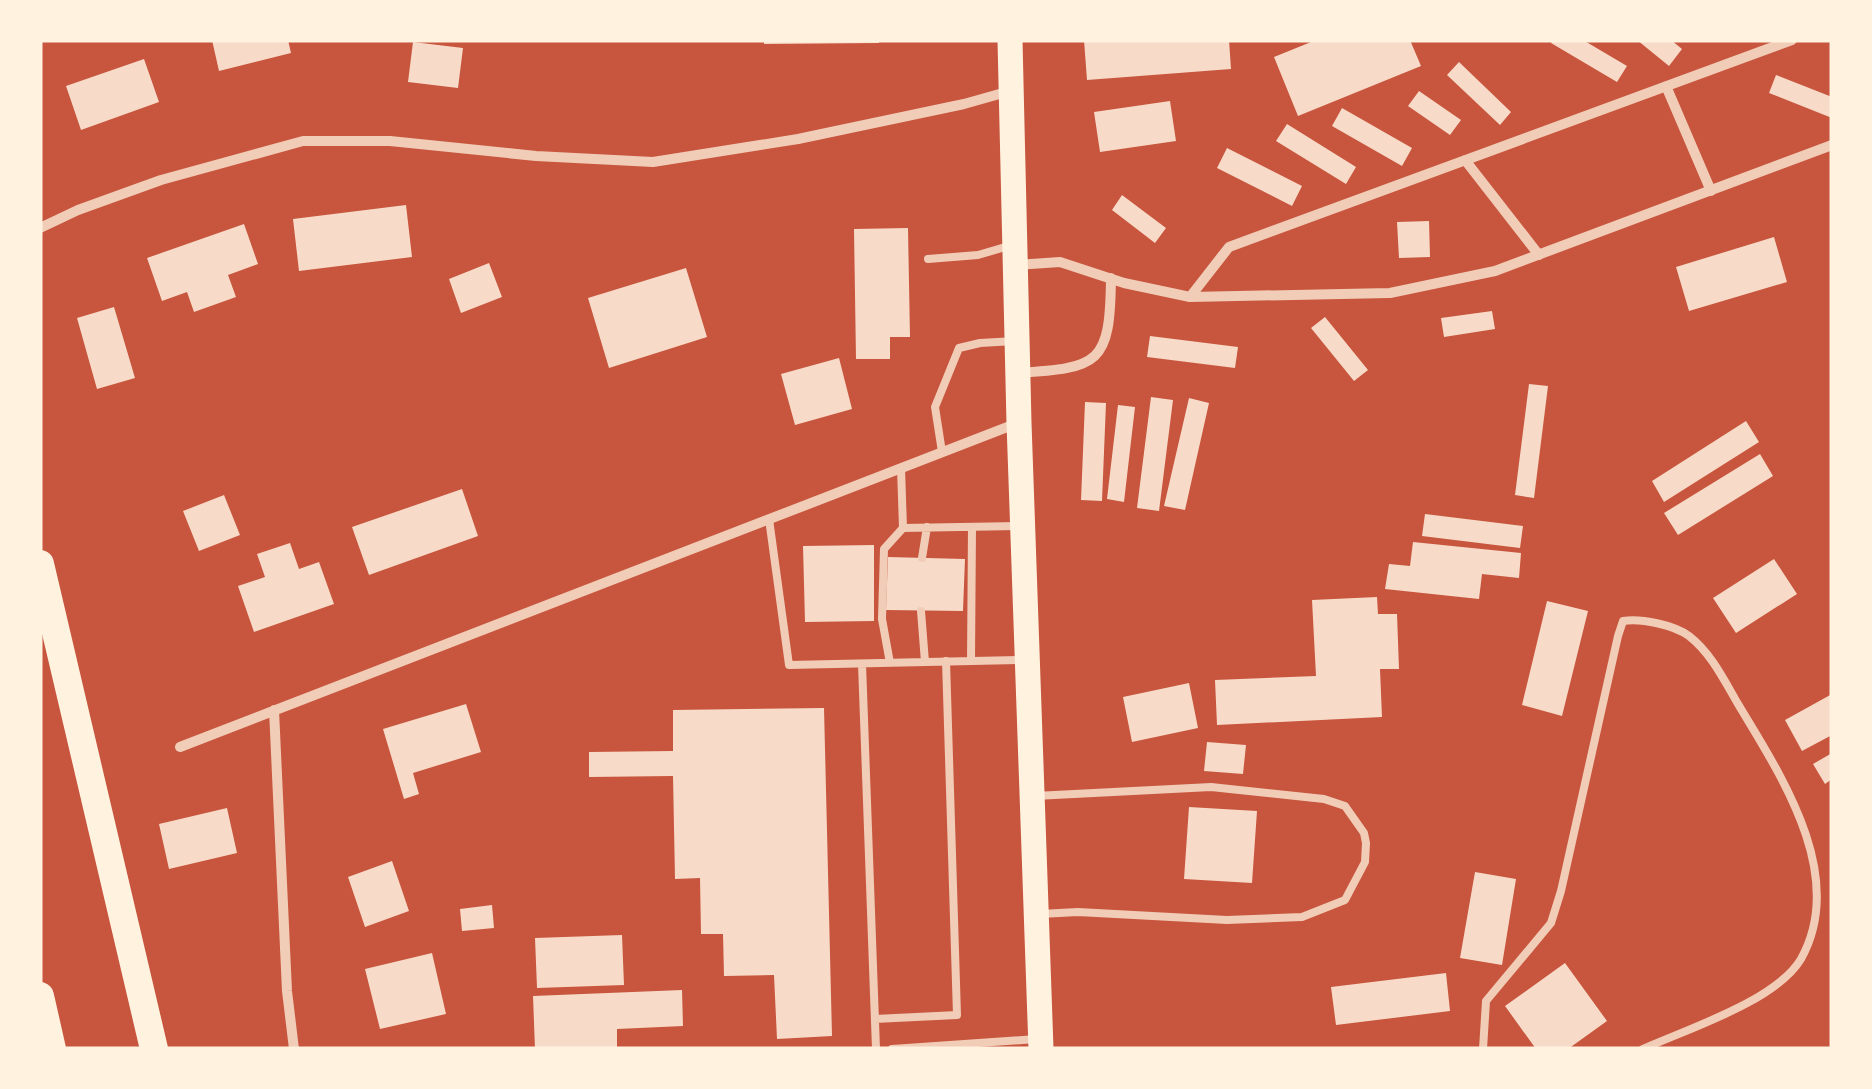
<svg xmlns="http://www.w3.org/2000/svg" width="1872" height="1089" viewBox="0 0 1872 1089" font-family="Karla,sans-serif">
<rect width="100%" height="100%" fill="#c8553d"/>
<path fill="#f7dbc8" d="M212,40h76l3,13 -72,18z
M764,40h115v3l-115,1z
M1084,40h145l2,29 -144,11z
M1316,40h94l11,26 -123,50 -24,-59z
M1553,40h30l44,26 -10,16 -66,-39z
M1637,40h34l11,9 -13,17z
M413,42l50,6 -5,40 -50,-6z
M144,59l15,43 -78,28 -15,-44z
M1459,62l52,50 -11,13 -53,-50z
M1776,75l56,22v21l-63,-25z
M1419,91l42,29 -11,15 -42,-29z
M1170,101l6,40 -76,11 -6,-40z
M1342,108l70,40 -10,18 -70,-40z
M1287,124l69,43 -10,17 -70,-43z
M1227,148l75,38 -10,20 -75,-38z
M1122,195l44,33 -11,15 -43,-33z
M406,205l6,52 -113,14 -6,-52z
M1429,221l1,36 -31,1 -2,-36z
M244,224l14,40 -30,11 8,22 -42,15 -7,-20 -25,9 -15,-43z
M908,228l2,109h-20v22h-34l-2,-130z
M1774,237l13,45 -98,29 -13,-44z
M489,263l13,34 -41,16 -12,-34z
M686,268l21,69 -98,31 -21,-70z
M114,307l21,71 -38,11 -20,-71z
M1492,311l3,18 -51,8 -3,-19z
M1325,317l43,53 -14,11 -43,-53z
M1150,336l88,11 -3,21 -88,-11z
M839,358l13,51 -57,16 -14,-51z
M1529,384l19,2 -14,112 -19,-3z
M1151,397l22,3 -14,111 -22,-3z
M1189,398l20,5 -24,107 -21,-4z
M1085,402l21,1 -4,98 -21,-1z
M1118,405l17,2 -11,95 -17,-3z
M1746,421l13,21 -95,60 -12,-21z
M1760,454l13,22 -95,59 -14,-22z
M462,489l16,47 -109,39 -17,-48z
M224,495l16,40 -41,16 -16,-40z
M1425,514l98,12 -3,22 -98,-12z
M1413,542l108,11 -2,25 -37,-4 -3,25 -94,-10 4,-25 21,2z
M290,543l9,26 20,-7 15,42 -80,28 -16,-46 27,-9 -8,-23z
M874,545v76l-69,1 -2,-76z
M888,557l77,2 -2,52 -77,-1z
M1774,559l23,35 -61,39 -23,-35z
M1377,597l1,17h19l2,55h-19l2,48 -165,8 -2,-45 101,-4 -4,-76z
M1547,601l41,10 -26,105 -40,-11z
M1189,683l9,45 -66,14 -9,-45z
M1832,694v41l-30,16 -17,-31z
M466,704l15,48 -68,21 6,21 -15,5 -21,-70z
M824,708l8,328 -55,3 -3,-64 -50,1 -1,-42h-22l-1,-56 -25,1 -2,-103 -84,1v-25l84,-1v-41z
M1207,742l39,3 -3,29 -39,-3z
M1832,753v26l-7,5 -12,-20z
M1189,807l68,4 -5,72 -68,-4z
M227,808l10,45 -68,16 -10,-45z
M392,861l17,50 -44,16 -17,-50z
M1475,872l41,7 -14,86 -42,-7z
M492,905l2,23 -32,3 -2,-22z
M622,935l2,50 -87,3 -2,-50z
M432,953l14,61 -66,15 -15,-60z
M1565,963l42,58 -39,28h-32l-31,-43z
M1446,973l4,38 -114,14 -5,-38z
M682,990l1,36 -66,3v20h-82l-2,-53z"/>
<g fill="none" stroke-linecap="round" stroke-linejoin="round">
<path stroke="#f1ccb7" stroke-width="8" d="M928,259l50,-4 34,-10
M942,452l-7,-45 24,-59 21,-5 35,-2
M901,468l2,60
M769,519l20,146 234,-5
M922,558l5,-31
M921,611l4,51
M971,661l1,-134
M890,663l-8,-44 2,-70 19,-21 117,-2
M862,664l14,385
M1035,796l176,-9 113,12 21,7 19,27 2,10 -1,19 -20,38 -43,17 -75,3 -149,-8 -38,2
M875,1019l82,-4 -11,-354
M892,1049l144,-10
M1483,1049l3,-48 65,-78 10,-32 57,-255 5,-15c18,-3 51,4 66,15 22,17 35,44 49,68 42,70 110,171 63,255 -25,42 -114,70 -158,90"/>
<path stroke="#f1ccb7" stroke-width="10" d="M1666,86l45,105
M1465,160l74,95
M40,228l38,-18 83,-30 142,-39h87l146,15 117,6 145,-23 166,-35 46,-13
M1016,265l44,-3 64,21 66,14 200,-4 105,-22 337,-126
M1190,297l39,-50 563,-207
M1017,373c83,-5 93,-9 94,-95
M274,710l13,281 7,58
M180,747l838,-324"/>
<path stroke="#fff3e0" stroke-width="25" d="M1010,40l9,383 22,626"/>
<path stroke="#fff3e0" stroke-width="28" d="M40,564l114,485
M40,996l12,53"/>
</g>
<rect width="1872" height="1089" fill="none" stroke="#fff3e0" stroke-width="85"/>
</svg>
